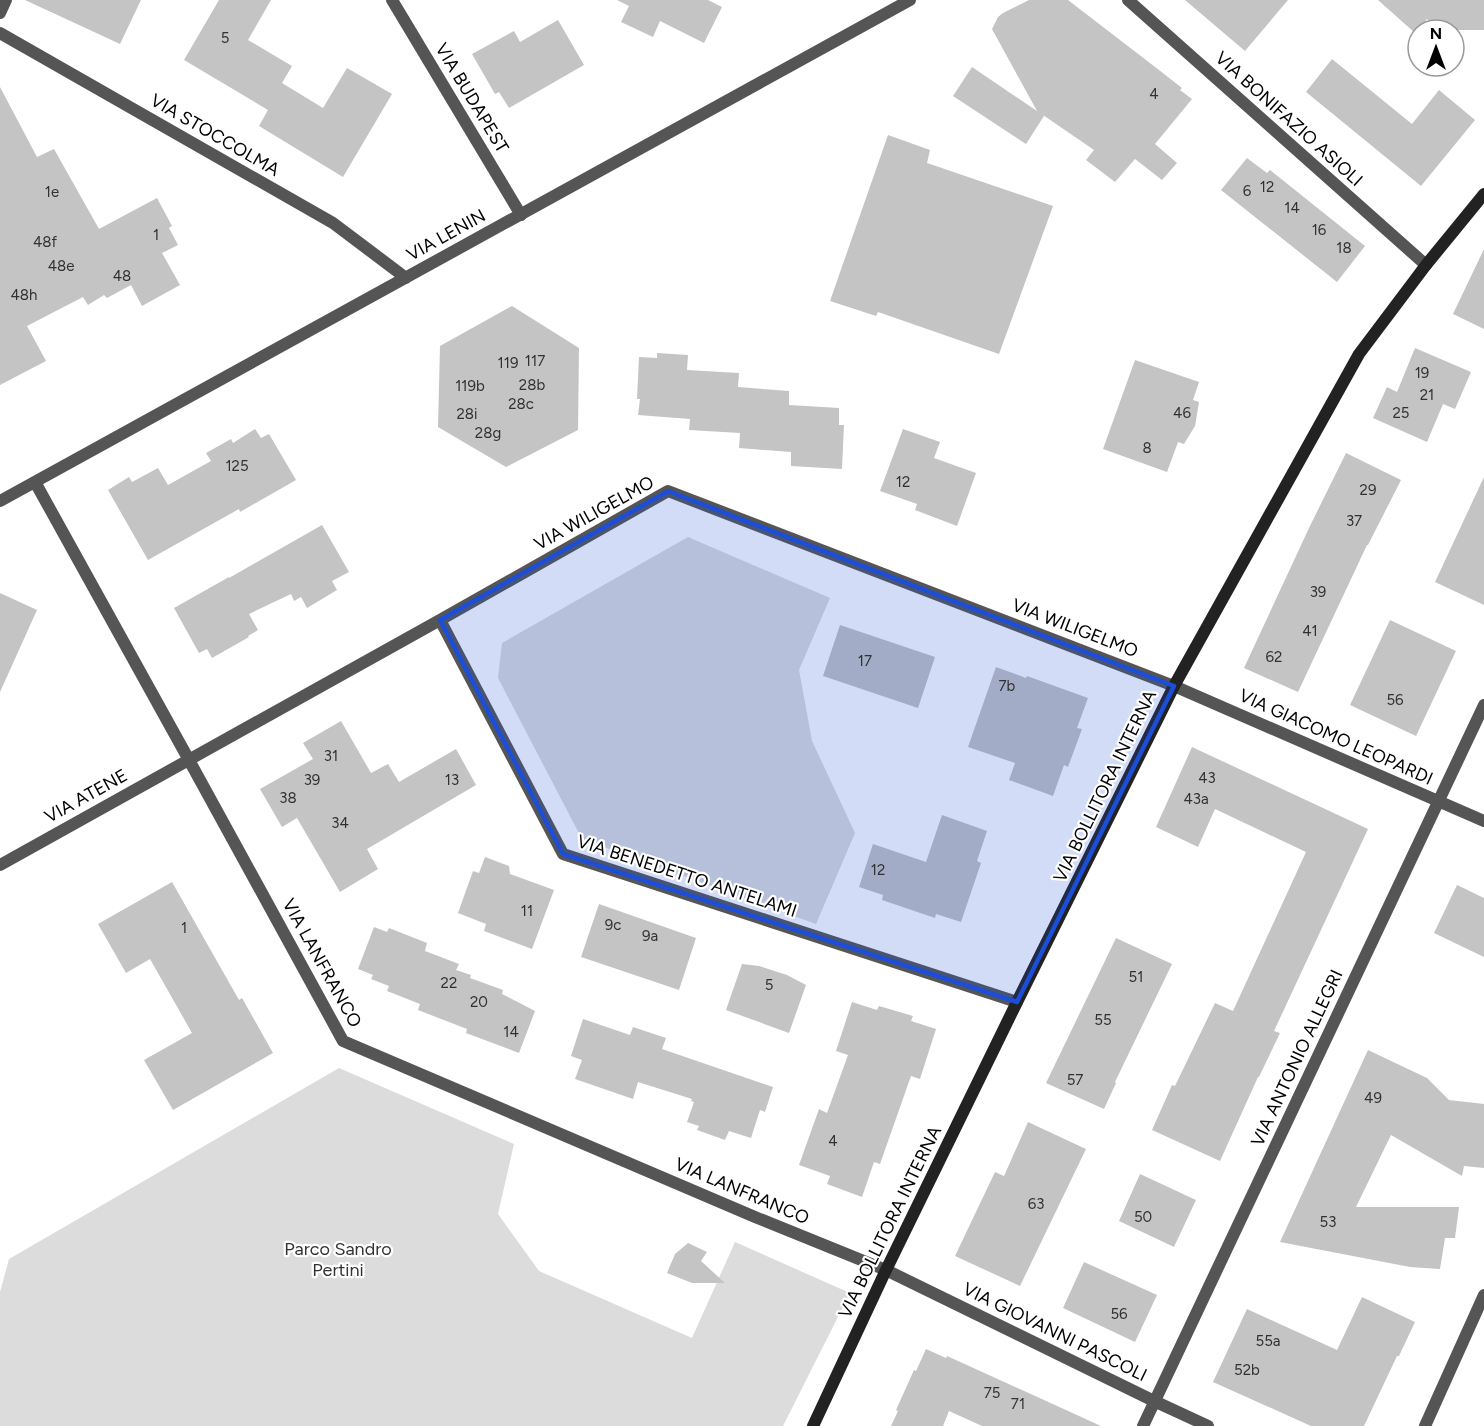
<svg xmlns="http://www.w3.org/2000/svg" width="1484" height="1426" viewBox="0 0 1484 1426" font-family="Figtree,sans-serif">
<rect width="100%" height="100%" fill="#fff"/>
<path fill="#dcdcdc" d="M688,537l142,61 -31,72 13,71 43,92 -39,91 -234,-85 -84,-161 4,-35z
M339,1068l175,76 -16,70 41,57 153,67 43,-96 115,51 -67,133h-783v-134l9,-33z"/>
<path fill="#c4c4c4" d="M25,0h116l-21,44z
M219,0h52l-23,40 44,26 -10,17 41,25 24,-40 45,26 -49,83 -84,-51 9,-16 -84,-50z
M617,0h91l14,7 -18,36 -44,-22 -7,16 -32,-15 8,-16z
M1029,0h39l91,70 23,18 -2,2 12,9 -37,45 22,19 -15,17 -27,-21 -20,23 -29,-22 8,-10 -51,-35 1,1 -18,28 -73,-48 19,-29 65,44 -45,-82 6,-12 5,-4z
M1185,0h103l-43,51z
M1378,0h106v30h-45l-12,-11 -12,14z
M558,20l26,45 -75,43 -10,-16 -4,2 -23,-40 42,-23 6,11z
M1332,59l80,65 27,-34 36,30 -54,66 -115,-94z
M0,87l37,70 17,-8 45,80 58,-31 15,28 -3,2 9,17 -16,8 18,32 -38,21 -11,-21 -24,13 -3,-3 -16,10 -5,-8 -56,29 19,35 -46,24z
M888,135l42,15 -3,13 126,43 -54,148 -121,-42 -2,4 -46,-15z
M1247,158l20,15 3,-3 95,76 -28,36 -116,-92z
M1484,249v80l-31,-15z
M512,306l67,42 -1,82 -72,37 -68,-40 2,-81z
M1415,348l56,24 -16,37 -12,-5 -16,38 -54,-24 14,-31 10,5z
M657,353l31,2 -1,15 52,3 -1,14 51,4v14l50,3v17h5l-2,44 -51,-3v-14l-52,-4 1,-15 -51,-3 1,-11 -52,-4 2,-16h-3l2,-42 18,1z
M1135,360l64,22 -6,18 6,2 -4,24 -11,18 -6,-2 -11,30 -64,-23z
M255,429l6,9 8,-4 27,46 -56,32 -1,-3 -91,51 -40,-70 21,-13 3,5 26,-14 10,17 43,-24 -5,-8 25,-14 2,4z
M903,429l37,13 -6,16 42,15 -19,53 -42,-16 2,-6 -37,-13z
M1346,453l55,27 -33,65h-1l-69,147 -54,-24 65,-140z
M1484,477v128l-49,-23z
M322,525l27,47 -17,9 5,9 -30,18 -6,-11 -7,4 -3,-7 -42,20 9,16 -10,6 1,1 -37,21 -5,-9 -8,4 -25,-45 55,-31v1z
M0,593l37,17 -37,82z
M1390,620l66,31 -40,85 -66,-31z
M840,625l95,32 -17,51 -95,-32z
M996,667l30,11 1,-2 61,22 -11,30 5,1 -14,38 -4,-2 -11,31 -44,-16 6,-17 -47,-16z
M341,721l30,52 17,-9 11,18 57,-33 20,36 -109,64 11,20 -38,23 -43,-74 -15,9 -22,-38 53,-30 -10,-16z
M1192,747l176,82 -94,202 6,2 -21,44h-1l-38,84 -68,-31 20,-45 3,1 40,-83 18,8 73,-159 -91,-43 -17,38 -42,-20z
M942,815l45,16 -10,30 4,2 -20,59 -25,-8 -1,4 -53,-18 1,-5 -24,-8 14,-43 53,18z
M485,857l24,9 1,8 44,16 -22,59 -48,-18 2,-7 -28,-11 15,-42 6,2z
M172,882l67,118 3,-2 31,55 -100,57 -29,-50 48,-27 -42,-74 -24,14 -28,-49z
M1457,885l27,13v59l-50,-24z
M599,904l97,34 -17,52 -98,-33z
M374,927l13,5 2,-4 38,15 -2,8 34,13 -3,6 15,5 -1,3 33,12 -1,4 33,17 -16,42 -53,-20 1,-4 -49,-19 2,-6 -33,-13 2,-5 -18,-7 2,-4 -15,-6z
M1116,938l56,26 -57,118 1,1 -12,26 -58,-26z
M742,964l17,2 28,9 19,10 -17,48 -63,-23z
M852,1002l25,8 2,-4 34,10 -2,5 25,8 -16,50 -9,-3 -31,88 -6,-2 -12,35 -35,-13 3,-8 -31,-11 20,-56 8,4 21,-58 -12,-4z
M583,1019l47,16 3,-8 33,11 -4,11 111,38 -8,25 -5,-2 -9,28 -22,-7 -4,9 -28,-10 2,-4 -12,-4 7,-20 -3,-1 1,-2 -54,-17 -5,17 -58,-20 7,-19 -11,-4z
M1368,1050l59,28 22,22 35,4v64l-20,-2 -2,10 -71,-41 -35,72h103l-4,31h-10l-5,31 -30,-2 -130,-25z
M1028,1122l58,27 -66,137 -65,-30 40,-84 9,4z
M1140,1174l56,26 -22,47 -55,-26z
M688,1243l19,9 -6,9 24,22h-33l-25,-10 8,-19z
M1084,1262l73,33 -22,47 -72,-34z
M1362,1297l53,25 -16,34h-2l-33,70h-53l-98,-44 34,-73 90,41z
M926,1349l20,9 1,-2 154,70h-119l-33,-15 -6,15h-52l7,-15 -2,-1 18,-40 2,1z"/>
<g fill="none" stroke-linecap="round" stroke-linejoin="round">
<path stroke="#555" stroke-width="12" d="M392,0l129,215
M1128,0l298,265
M0,13l6,-13
M0,33l333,190 73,55
M35,482l154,278 154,281 412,176 131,53 268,131 54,25
M0,501l910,-501
M440,620l123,234 454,148
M0,865l440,-245 228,-129 506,195 310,135
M1143,1426l341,-721
M1425,1426l59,-131"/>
<path stroke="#222" stroke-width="12" d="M813,1426l73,-156 131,-268 157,-316 185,-332 67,-89 58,-71"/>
</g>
<path fill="#1d4ed8" fill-opacity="0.2" stroke="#1d4ed8" stroke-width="4.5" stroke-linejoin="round" d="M668,491l506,195 -157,316 -454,-148 -123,-234z"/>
<g text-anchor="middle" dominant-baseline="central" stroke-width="4.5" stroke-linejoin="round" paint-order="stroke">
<g font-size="15" fill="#313131">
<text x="225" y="38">5</text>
<text x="1154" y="94">4</text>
<text x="1267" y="187">12</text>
<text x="1247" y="191">6</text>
<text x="52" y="192">1e</text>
<text x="1292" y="208">14</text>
<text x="1319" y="230">16</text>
<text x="156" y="235">1</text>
<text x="45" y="242">48f</text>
<text x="1344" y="248">18</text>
<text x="61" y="266">48e</text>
<text x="122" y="276">48</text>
<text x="24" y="295">48h</text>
<text x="535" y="361">117</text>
<text x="508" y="363">119</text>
<text x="1422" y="373">19</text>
<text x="532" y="385">28b</text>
<text x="470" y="386">119b</text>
<text x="1427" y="395">21</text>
<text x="521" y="404">28c</text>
<text x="1182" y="413">46</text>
<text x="1401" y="413">25</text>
<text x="467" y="414">28i</text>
<text x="488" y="433">28g</text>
<text x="1147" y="448">8</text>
<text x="237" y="466">125</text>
<text x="903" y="482">12</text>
<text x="1368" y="490">29</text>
<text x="1354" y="521">37</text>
<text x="1318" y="592">39</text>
<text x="1310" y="631">41</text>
<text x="1274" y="657">62</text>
<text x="865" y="661">17</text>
<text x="1007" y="686">7b</text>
<text x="1395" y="700">56</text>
<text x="331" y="756">31</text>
<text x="1207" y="778">43</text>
<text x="312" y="780">39</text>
<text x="452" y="780">13</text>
<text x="288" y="798">38</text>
<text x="1196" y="799">43a</text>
<text x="340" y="823">34</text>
<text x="878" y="870">12</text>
<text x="527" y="911">11</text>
<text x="613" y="925">9c</text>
<text x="184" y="928">1</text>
<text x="650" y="936">9a</text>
<text x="1136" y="977">51</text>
<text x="449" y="983">22</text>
<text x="769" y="985">5</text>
<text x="479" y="1002">20</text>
<text x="1103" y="1020">55</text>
<text x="511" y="1032">14</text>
<text x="1075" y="1080">57</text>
<text x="1373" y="1098">49</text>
<text x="833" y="1141">4</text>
<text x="1036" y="1204">63</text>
<text x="1143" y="1217">50</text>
<text x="1328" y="1222">53</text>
<text x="1119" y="1314">56</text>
<text x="1268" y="1341">55a</text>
<text x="1247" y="1370">52b</text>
<text x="992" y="1393">75</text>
<text x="1018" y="1404">71</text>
</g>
<g font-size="18" fill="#000" stroke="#fff">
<text transform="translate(472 98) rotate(59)">VIA BUDAPEST</text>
<text transform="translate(1289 119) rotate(42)">VIA BONIFAZIO ASIOLI</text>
<text transform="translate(215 135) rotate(30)">VIA STOCCOLMA</text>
<text transform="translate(446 235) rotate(-29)">VIA LENIN</text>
<text transform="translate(594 513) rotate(-29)">VIA WILIGELMO</text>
<text transform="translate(1075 628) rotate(21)">VIA WILIGELMO</text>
<text transform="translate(1336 737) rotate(24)">VIA GIACOMO LEOPARDI</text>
<text transform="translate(1105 786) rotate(-64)">VIA BOLLITORA INTERNA</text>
<text transform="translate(86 796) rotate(-29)">VIA ATENE</text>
<text transform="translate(687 876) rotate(18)">VIA BENEDETTO ANTELAMI</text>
<text transform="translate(322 963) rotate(61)">VIA LANFRANCO</text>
<text transform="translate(1297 1058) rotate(-65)">VIA ANTONIO ALLEGRI</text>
<text transform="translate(742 1191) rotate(23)">VIA LANFRANCO</text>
<text transform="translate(890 1222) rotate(-64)">VIA BOLLITORA INTERNA</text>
<text transform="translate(1055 1332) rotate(26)">VIA GIOVANNI PASCOLI</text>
</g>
<g font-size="18" fill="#333" stroke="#fff">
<text x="338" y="1249">Parco Sandro<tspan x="338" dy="21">Pertini</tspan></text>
</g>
</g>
<g transform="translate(1436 48)"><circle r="28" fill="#ffffff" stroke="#999999" stroke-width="1.5"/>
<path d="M0-4.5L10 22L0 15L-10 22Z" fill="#000000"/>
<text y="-9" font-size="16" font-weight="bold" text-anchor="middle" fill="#000000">N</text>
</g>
</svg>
